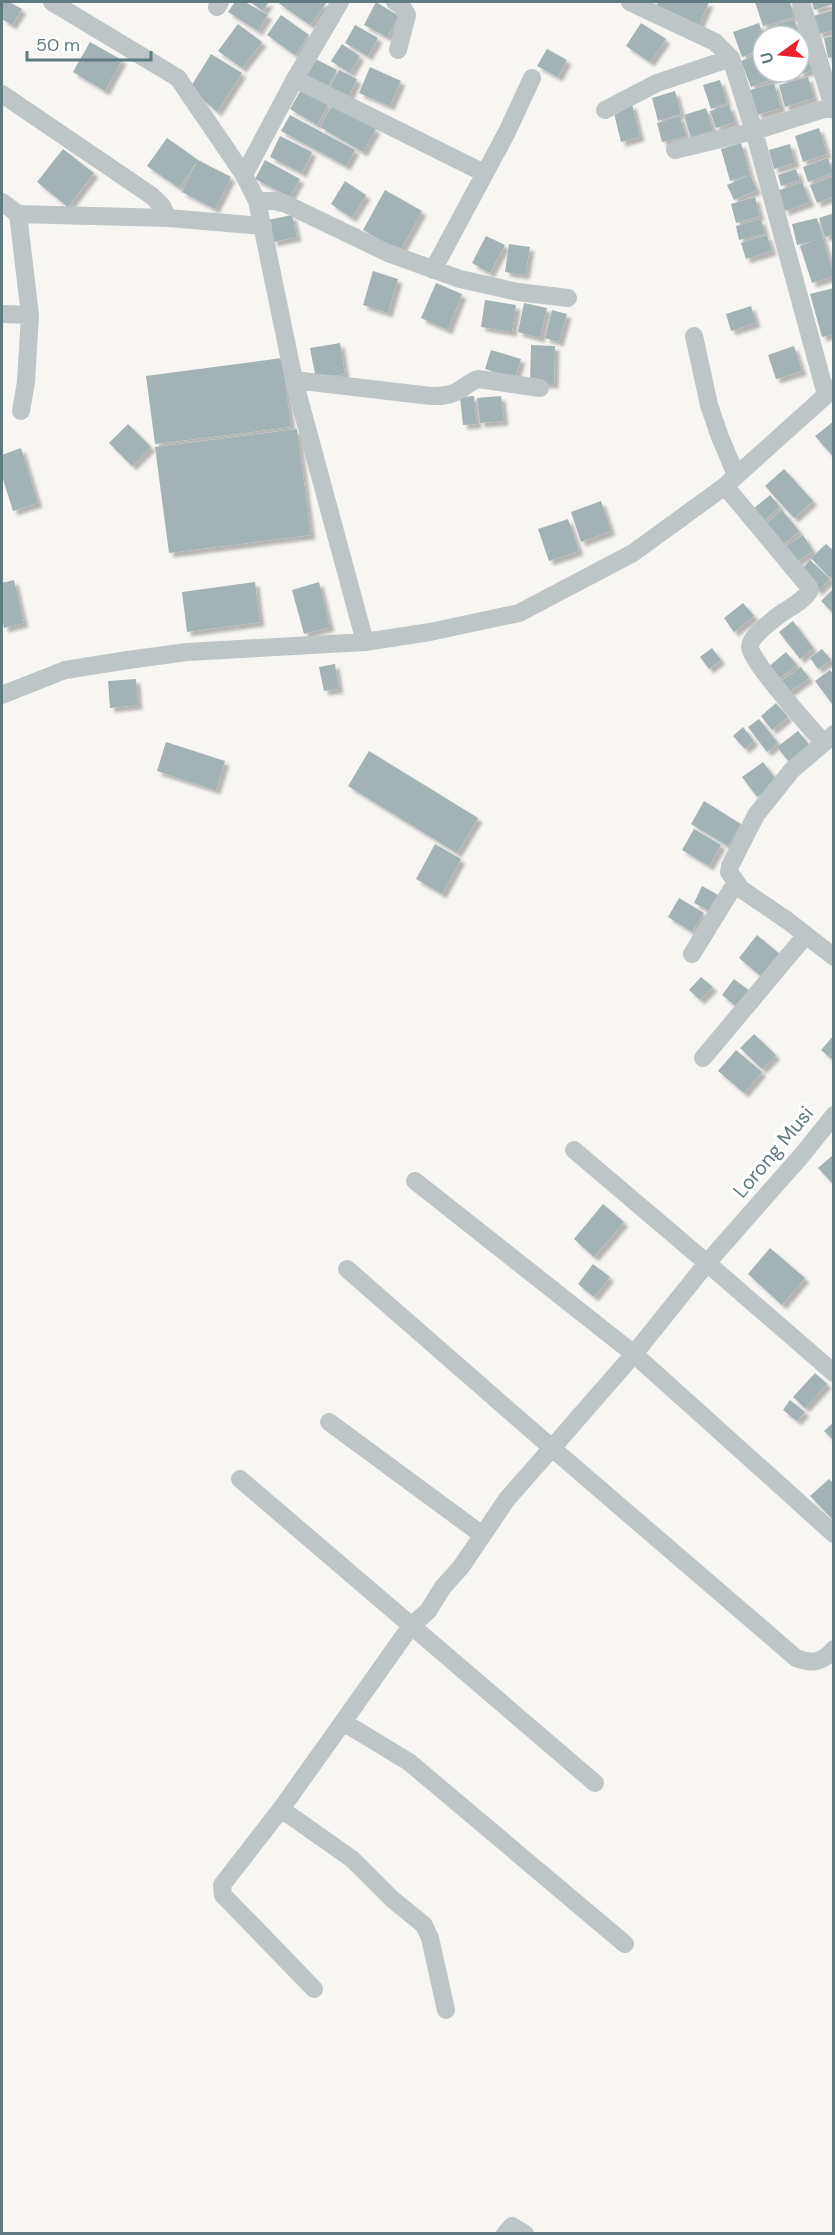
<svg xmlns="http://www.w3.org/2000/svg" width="835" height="2235" viewBox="0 0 835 2235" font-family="'DM Sans',sans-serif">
<defs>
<filter id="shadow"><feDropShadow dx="4.5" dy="4.5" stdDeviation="1.5" flood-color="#0004"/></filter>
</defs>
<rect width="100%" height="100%" fill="#f7f6f3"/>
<path fill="#a3b2b4" filter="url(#shadow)" d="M2,2h7l13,7 -10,16 -10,-6z
M235,2h10l23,13 -10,16 -30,-19z
M250,2h19l-6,9z
M277,2h50l-17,23z
M376,2l23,14 -12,21 -23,-12z
M658,2h51l-12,28 -42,-21z
M755,2h35l4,15 -31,9z
M812,2h22v2l-20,6z
M834,10v20l-16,4 -5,-18z
M281,15l28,20 -14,20 -28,-20z
M794,19l5,17h-30l-2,-8z
M641,23l25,16 -16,23 -24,-16z
M759,23l4,13v13l-21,8 -9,-25z
M238,24l24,18 -20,26 -24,-17z
M355,25l23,13 -10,18 -23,-13z
M834,36v21l-6,1 -4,-20z
M90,42l32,18 -17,31 -32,-19z
M802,43l10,27 -29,11 -3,-9h19v-28z
M342,44l18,12 -10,17 -19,-12z
M547,49l20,11 -9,17 -21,-11z
M763,52v20h12l2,5 -26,10 -10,-26z
M211,54l31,19 -25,39 -27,-24z
M310,56l27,14 -11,21 -27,-14z
M370,67l31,14 -11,25 -31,-13z
M339,70l18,9 -11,23 -19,-9z
M808,77l6,21 -29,9 -6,-22z
M720,80l7,23 -16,6 -8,-24z
M774,83l7,25 -24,7 -7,-25z
M302,88l27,16 -12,21 -27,-16z
M675,91l6,23 -23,7 -6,-23z
M333,104l43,25 -13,23 -43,-25z
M632,104l8,33 -19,5 -8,-33z
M729,105l6,17 -19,6 -6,-17z
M706,108l7,22 -22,8 -7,-23z
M290,115l65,35 -9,16 -65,-35z
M680,116l6,20 -24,6 -5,-19z
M819,128l8,26 -24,8 -8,-26z
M280,136l32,16 -10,21 -32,-16z
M167,138l31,22 -19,28 -32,-22z
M741,143l9,32 -20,6 -9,-32z
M790,144l5,19 -21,6 -5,-19z
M63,149l31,24 -26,34 -31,-25z
M828,158l5,15 -25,9 -5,-15z
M198,160l33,17 -16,32 -33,-17z
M265,160l35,19 -10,18 -35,-18z
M796,169l4,11 -19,6 -3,-11z
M750,175l7,15 -23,10 -7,-15z
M834,176v20l-17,7 -7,-18z
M345,181l21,14 -14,23 -21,-14z
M802,182l8,20 -25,9 -8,-20z
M385,190l37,21 -22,40 -37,-21z
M755,197l5,19 -24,7 -5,-19z
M834,213v21l-9,3 -6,-19z
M292,215l5,22 -24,5 -5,-22z
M817,218l17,58 -22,7 -12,-37 16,-6 -19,5 -5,-21z
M761,219l4,15 -26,6 -3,-14z
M767,235l5,16 -26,8 -5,-16z
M486,236l19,9 -15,28 -18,-10z
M509,244l21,3 -5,28 -20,-3z
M373,271l25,8 -10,34 -25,-8z
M436,283l26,11 -14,36 -27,-12z
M834,288v46l-12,3 -12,-43z
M485,300l31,5 -4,27 -31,-5z
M524,303l23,5 -7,30 -22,-6z
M751,306l5,17 -25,8 -5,-17z
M552,310l15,4 -8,28 -14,-4z
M340,343l5,31 -29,5 -6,-31z
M531,345l24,1 -1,38 -24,-1z
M794,346l8,25 -26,8 -8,-24z
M491,350l30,9 -6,19 -30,-9z
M282,358l9,69 -136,17 -9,-68z
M474,396l3,28 -14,1 -3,-28z
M501,396l3,25 -24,2 -3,-25z
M834,421v37l-19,-22z
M128,424l23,23 -19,19 -23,-23z
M297,429l14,106 -142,18 -14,-106z
M21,448l17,55 -25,8 -11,-35v-21z
M784,469l29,32 -19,17 -29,-32z
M770,495l10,12 -17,15 -10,-13z
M601,501l10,30 -30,11 -10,-30z
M782,510l17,21 -16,14 -17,-21z
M568,519l11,32 -30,10 -11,-32z
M803,535l10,16 -17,11 -10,-16z
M826,544l8,7v23l-4,4 -19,-20z
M810,560l20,19 -12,12 -19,-19z
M14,580l10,43 -20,5 -2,-11v-34z
M255,582l5,40 -73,10 -5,-40z
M319,582l11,45 -26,7 -12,-44z
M834,588v26l-13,-13z
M743,603l11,13 -20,16 -10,-14z
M793,621l20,27 -13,11 -21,-27z
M712,648l9,12 -12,9 -9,-12z
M822,649l9,11 -13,9 -8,-11z
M786,652l11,13 -21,16 -10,-12z
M335,664l4,25 -15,2 -5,-24z
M801,667l8,11 -21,15 -8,-11z
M830,670l4,5v28l-2,1 -17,-23z
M136,679l2,26 -28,3 -2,-27z
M776,703l12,14 -16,13 -11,-14z
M759,719l19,24 -11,9 -19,-25z
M743,727l11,14 -9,8 -12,-13z
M798,731l16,20 -21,16 -16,-20z
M166,742l59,19 -9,29 -59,-19z
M369,751l109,67 -21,35 -109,-67z
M763,762l15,20 -21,15 -15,-20z
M704,801l37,23 -13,22 -37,-22z
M694,829l27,16 -12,21 -27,-16z
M435,844l26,15 -19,35 -26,-15z
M702,886l16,9 -8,16 -16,-8z
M679,898l25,15 -12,19 -24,-15z
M757,935l24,20 -18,23 -24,-20z
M701,977l12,10 -13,13 -11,-10z
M734,979l17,13 -13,16 -16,-13z
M754,1034l22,21 -14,14 -22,-21z
M834,1035v26l-13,-11z
M736,1050l26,22 -18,21 -26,-22z
M834,1154v31l-16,-17z
M603,1204l21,18 -30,35 -20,-18z
M770,1248l35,30 -23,27 -34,-31z
M593,1264l17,13 -16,20 -16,-13z
M815,1373l12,11 -22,24 -12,-11z
M790,1400l15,12 -8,9 -14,-11z
M834,1422v19l-10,-10z
M829,1479l5,5v37l-24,-25z"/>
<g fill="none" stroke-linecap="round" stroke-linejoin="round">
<path stroke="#bdc5c6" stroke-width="18" d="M52,2l126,76 66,97 13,26 37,179 71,262
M395,2l6,3 6,10 -9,35
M630,2l85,40 16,16 23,73 72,264
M801,2l33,108
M217,7l3,-5
M295,79l189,94
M2,94l150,102 10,10 6,12
M605,110l52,-27 74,-25
M675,150l79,-19 80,-25
M244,175l51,-96 45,-77
M257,201h17l12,3 102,49 72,26 58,13 50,6
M2,202l16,12
M433,270l74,-138 25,-54
M2,314l28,1 -12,-101 150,4 95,8
M694,336l15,69 11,32 16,38
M294,380l137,16c9,0 17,0 25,-4 8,-4 13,-10 22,-13l62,9
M21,411l5,-29 4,-67
M725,486l84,101 1,3c-7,13 -25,19 -36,29 -7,6 -24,18 -24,28 -1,12 62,83 74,96
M2,695l63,-25 63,-10 59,-8 178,-10 65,-10 89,-19 114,-60 92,-67 109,-98
M834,734l-42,36 -36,45 -26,51 -1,6 12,17 47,32 46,36
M692,954l43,-70
M703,1058l103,-123
M834,1115l-32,40 -95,108 127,110
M574,1150l133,113 -73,91 200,180
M415,1181l219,173 -82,94 244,210c16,6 26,5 38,-9
M347,1269l205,179 -45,51 -46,68 -18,20 -15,24 -17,15 -68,96 66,40 216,182
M329,1422l152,112
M240,1479l355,304
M281,1809l71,50 40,40 32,26 6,13 16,72
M314,1989l-91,-94 -1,-10 59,-76 62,-87
M505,2234l7,-8 13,8"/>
</g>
<g text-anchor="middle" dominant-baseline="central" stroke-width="6" stroke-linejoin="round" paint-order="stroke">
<g font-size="20" fill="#607b80" stroke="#fff">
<text transform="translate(773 1152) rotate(-50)">Lorong Musi</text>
</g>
</g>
<rect width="835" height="2235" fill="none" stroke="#607b80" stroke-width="6"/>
<g transform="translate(781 54) rotate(255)"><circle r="28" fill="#ffffff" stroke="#bfcacc" stroke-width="1.5"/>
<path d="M0-4.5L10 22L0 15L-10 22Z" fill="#ea202d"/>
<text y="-9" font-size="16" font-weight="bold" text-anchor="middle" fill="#607b80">U</text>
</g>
<path d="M27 51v9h124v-9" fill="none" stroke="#607b80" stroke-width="3"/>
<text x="36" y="51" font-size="18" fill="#607b80" stroke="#ffffff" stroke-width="4.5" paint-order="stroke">50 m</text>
</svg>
